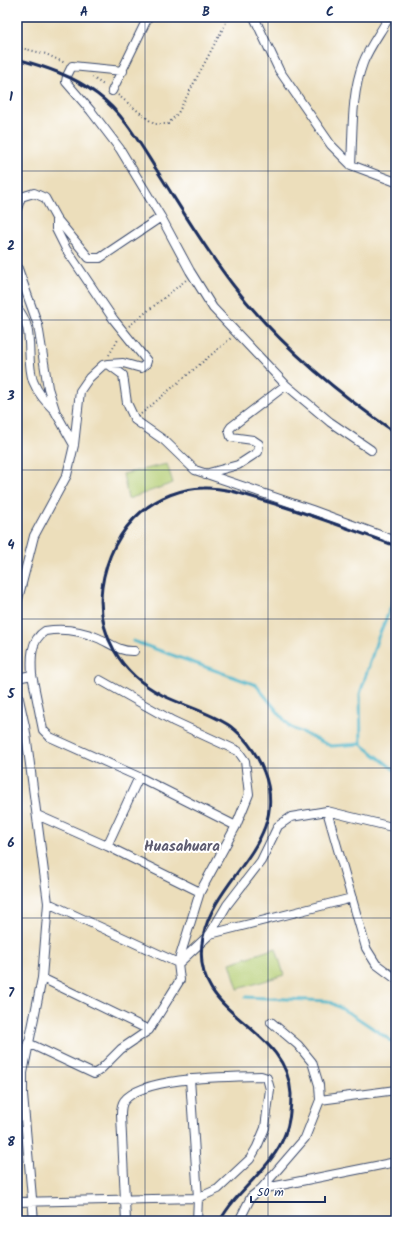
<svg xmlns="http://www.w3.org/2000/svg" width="413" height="1238" viewBox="0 0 413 1238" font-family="Kalam,sans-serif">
<rect width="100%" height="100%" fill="#fff"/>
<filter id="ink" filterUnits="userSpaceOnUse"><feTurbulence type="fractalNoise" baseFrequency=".025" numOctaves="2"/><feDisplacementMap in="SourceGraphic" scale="8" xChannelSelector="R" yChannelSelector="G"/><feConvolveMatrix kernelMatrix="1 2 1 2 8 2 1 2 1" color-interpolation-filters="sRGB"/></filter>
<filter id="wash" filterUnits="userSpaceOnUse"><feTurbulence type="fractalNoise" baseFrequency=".012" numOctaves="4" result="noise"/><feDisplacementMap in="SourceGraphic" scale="16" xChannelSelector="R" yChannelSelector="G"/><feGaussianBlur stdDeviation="0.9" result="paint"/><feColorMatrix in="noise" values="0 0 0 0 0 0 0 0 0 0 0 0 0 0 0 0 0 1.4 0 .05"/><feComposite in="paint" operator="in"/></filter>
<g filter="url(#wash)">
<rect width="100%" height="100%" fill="#ecdebb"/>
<path fill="#b4cd72" stroke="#687e68" d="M167,464l6,19 -45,16 -5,-25z
M276,948l8,27 -46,14 -8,-26z"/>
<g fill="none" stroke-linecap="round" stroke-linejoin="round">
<path stroke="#48b2c6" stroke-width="3" d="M133,641l123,44 34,42 41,19 30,-2 35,27
M361,744l-1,-50 17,-54 19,-45
M246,997l82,4 28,16 40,27"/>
</g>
</g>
<g filter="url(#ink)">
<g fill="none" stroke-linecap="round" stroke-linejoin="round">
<g stroke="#3a496c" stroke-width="10">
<path id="street" d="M254,17l25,53 52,75 20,20 45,17
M123,71l-51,-5 -5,10 -1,6 25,29 29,38 41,68 29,54 23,37 73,77 44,37 41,28
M112,91l36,-74
M351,165c2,-34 0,-70 12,-102 6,-16 18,-31 26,-46
M17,209l4,-12 13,-4 11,5 11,20 33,40h11l61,-41
M56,218v11l10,20 48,71 33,41 -1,3 -5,4 -18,-5 -15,1
M17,266l21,59 10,63 8,25 18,32
M17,308c19,21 8,49 16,73 5,13 13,21 22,30
M205,474l33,-9 20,-13 1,-8 -6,-4 -22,-3 -2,-7 2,-3 55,-42
M17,603l17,-67 33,-61 7,-30 6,-54 9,-13 14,-13 5,-1 15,11 4,28 8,17 30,21 30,29 117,40 84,31
M32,675c-1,-15 -2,-35 13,-44 18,-3 37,0 53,7 12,5 22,14 36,13
M17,678l15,-3 11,55 7,7 89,40 97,49
M17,690l8,36 23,177 -6,75 -19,95v22l11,126
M327,811l39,137 10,16 20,15
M37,815l70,31 93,46
M107,846l32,-69
M48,903l130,60
M210,934l17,-29 34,-44 17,-35 13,-9 36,-6 69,17
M179,963l31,-29 142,-36
M42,978l107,52
M28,1043l66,31 6,-4 21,-21 28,-19 31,-50 -2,-17 22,-71 36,-66 13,-32 -4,-33 -7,-10 -65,-30 -73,-41
M190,1079l8,119 -1,23
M320,1100l76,-10
M261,1189l135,-27
M17,1202l181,-4 20,-9 32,-30 7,-12 8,-19 5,-39 -3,-11 -6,-2c-30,1 -118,0 -137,25 -3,4 -3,9 -3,14l5,106
M239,1221l12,-24 10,-8 44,-51 15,-38 -1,-15 -7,-23 -14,-17 -27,-23"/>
</g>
<path stroke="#3a496c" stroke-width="2" stroke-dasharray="1 3" stroke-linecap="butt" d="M51,17h18
M17,47l29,7 19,9
M92,77l13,9
M118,95l36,29h14l10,-11 51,-96
M129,326l57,-46
M109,355l10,-17
M141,414l90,-76"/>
<use href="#street" stroke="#fff" stroke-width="8"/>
<path stroke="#1b2f5e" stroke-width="3" d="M17,59c29,8 56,17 80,35 26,19 42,48 59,75 25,39 49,80 77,116 45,59 103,107 163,148
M220,1221c17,-32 53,-53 65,-87 5,-12 6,-27 6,-40 -4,-72 -104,-76 -88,-157 12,-61 88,-96 61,-165 -7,-18 -19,-35 -34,-46 -21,-14 -46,-20 -68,-31 -41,-21 -66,-61 -60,-108 4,-28 17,-56 39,-75 17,-14 40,-24 63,-24 21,-1 41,7 61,13 45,13 88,29 131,45"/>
</g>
</g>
<path fill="none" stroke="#1b2f5e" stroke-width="1" stroke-opacity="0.55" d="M145,17v1204M268,17v1204M17,171h379M17,320h379M17,470h379M17,619h379M17,768h379M17,918h379M17,1067h379"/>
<g text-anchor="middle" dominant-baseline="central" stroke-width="4" stroke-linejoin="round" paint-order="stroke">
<g font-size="15" font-weight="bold" fill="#5e5c70" stroke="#fff">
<text x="182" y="847">Huasahuara</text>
</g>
</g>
<rect width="413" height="1238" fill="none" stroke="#fff" stroke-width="44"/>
<path d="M251 1196v6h74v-6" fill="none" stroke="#1b2f5e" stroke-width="2"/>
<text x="257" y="1196" font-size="12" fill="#1b2f5e" stroke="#ffffff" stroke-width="3" paint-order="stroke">50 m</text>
<rect x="22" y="22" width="369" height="1194" fill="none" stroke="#1b2f5e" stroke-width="1.5"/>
<g font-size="13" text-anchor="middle" font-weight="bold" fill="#1b2f5e">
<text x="84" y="16">A</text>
<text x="206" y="16">B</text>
<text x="330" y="16">C</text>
<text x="11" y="101">1</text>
<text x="11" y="250">2</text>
<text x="11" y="400">3</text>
<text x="11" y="549">4</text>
<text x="11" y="698">5</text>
<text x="11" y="847">6</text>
<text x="11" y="997">7</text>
<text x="11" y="1146">8</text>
</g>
</svg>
